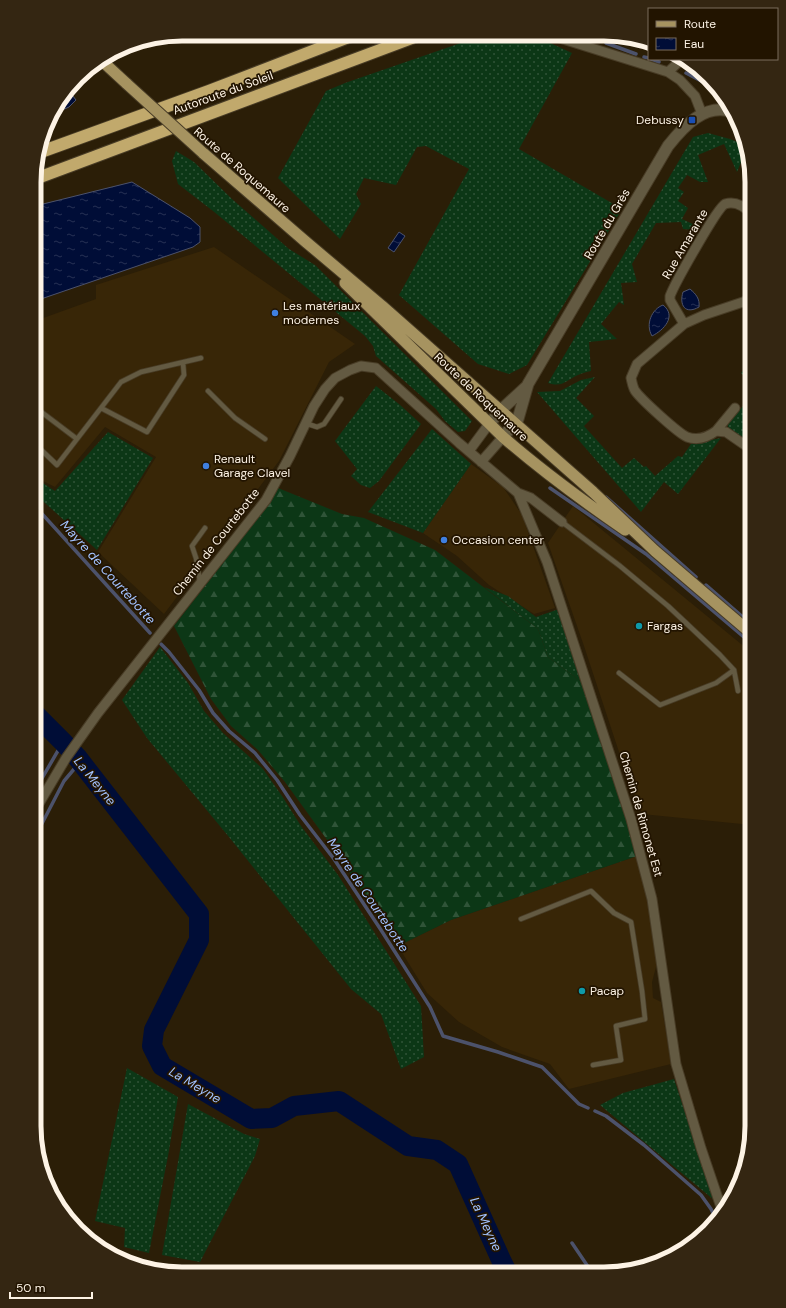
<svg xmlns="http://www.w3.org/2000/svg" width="786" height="1308" viewBox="0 0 786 1308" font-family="'DM Sans',sans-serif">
<defs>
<pattern id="grass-dots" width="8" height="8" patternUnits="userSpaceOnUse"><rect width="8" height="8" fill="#0c3716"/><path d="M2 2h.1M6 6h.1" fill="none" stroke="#305438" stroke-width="1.8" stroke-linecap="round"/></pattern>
<pattern id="forest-firs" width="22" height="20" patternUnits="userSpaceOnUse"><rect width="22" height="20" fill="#0c3716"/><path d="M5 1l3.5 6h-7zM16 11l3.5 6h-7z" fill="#305438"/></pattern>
<pattern id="water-ripples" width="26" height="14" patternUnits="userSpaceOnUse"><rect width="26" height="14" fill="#000d37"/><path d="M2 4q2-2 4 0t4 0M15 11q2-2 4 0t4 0" fill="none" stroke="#263154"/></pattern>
</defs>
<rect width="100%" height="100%" fill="#2b1e07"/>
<path fill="#382607" d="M214,247l141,97 -26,18 -50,99 -115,153 -66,-62 58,-95 -51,-30 -50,60 -18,-9 -1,-16 -1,-2v-139l61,-22v-14z
M471,464l32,23 19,28 33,93 -21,6 -45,-29 -32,-29 -34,-23z
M573,506l179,147v172l-110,-11 -23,-62 -35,-106 -36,-103z
M637,856l12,41 8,66 -5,19 1,16 8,4 10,62 -102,25 -19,-25 -48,-17 -43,-25 -32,-29 -29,-47 53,-26z"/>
<path fill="url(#grass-dots)" d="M497,35h36l39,18 -53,96 103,60 -95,156 -18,9 -31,-10 -79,-69 70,-126 -43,-23 -9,1 -21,38 -32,-7 -8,16 5,10 -21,35 -62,-61 48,-87 19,-8 136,-47 6,3z
M708,133l22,6 15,6 1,5 -9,22 -13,-28 -26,11 10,27h-8l-13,-7 -9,13 6,4 -6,9 10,7 -6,11 15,7v4l-14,-1 -2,-7 -25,1 -24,41 5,18 -16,1 3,22 -5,-3 -18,22 16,15 -28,3 2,29c-5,1 -9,2 -13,4 -12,5 -15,13 -30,8l145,-246z
M176,151l18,11 38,37 57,50 26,16 157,156 -7,10 -7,1 -13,-11 -9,-12 -60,-53 -3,-10 -8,-10 -152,-125 -35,-27 -6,-23z
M752,358v26l-11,-11 5,-6 -1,-6z
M595,377l-19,21 18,18 -10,10 38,42 12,-10 10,9 2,-1 9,10 23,-20 4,1 9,-13 30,-6 -43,56 -14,-12 -23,30 -104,-120 23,-1 21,-11z
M376,386l23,18 22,20 -42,57 -9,7 -9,-3 -10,-9 6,-7 -22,-28z
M752,396v48l-24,-17v-4z
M432,429l39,35 -48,69 -55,-21z
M108,432l45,26 -56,92 -62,-56v-25v9l20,13z
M484,587l24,9 28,21 23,-8 24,74 -35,-26 -10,-28z
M160,647l28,36 16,28 19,22 40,36 19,27 19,30 37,49 83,131 3,51 -23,12 -20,-55 -30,-25 -122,-152 -82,-99 -25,-38z
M127,1068l51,29 -10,59 -19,97 -25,-6 1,-19 -30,-7z
M674,1079l40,121 -114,-95 23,-12z
M188,1104l56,30 16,5 -5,17 -55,106 -38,-7z"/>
<path fill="url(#forest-firs)" d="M278,488l64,26 22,4 71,32 103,79 10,28 35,26 20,59 34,114 -186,64 -53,26 -65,-98 -48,-66 -27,-32 -27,-24 -20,-27 -37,-73 52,-67z"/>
<path fill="url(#water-ripples)" stroke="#4c526b" d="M69,91l7,9 -7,7 -18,8z
M132,182l58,36 10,9v15l-7,5 -158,54v-95z
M399,232l6,4 -11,16 -6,-4z
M690,289c6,5 10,10 9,18 -14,8 -20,-2 -16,-15z
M663,305c14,11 1,25 -11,31 -7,-12 0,-27 11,-31z"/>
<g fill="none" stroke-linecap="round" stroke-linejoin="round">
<path stroke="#4c526b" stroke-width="3.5" d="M582,35l6,2
M606,43l30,11
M644,57l5,1
M651,59l8,3
M686,73l19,10 13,5
M550,488l96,66 106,90
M606,497l90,80
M35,506l115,127
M706,585l46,40
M161,644l8,8 30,38 14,23 16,18 26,22 22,27 23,35 34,44 47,71 49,77 13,29 55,16 44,15 37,37 9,4
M34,792l29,-50
M34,839l30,-58 16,-19
M595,1111l11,5 38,29 57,50 10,14 6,12
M572,1243l21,31"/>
<path stroke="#000d37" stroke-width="20" d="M35,714l28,28 14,15 122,157v26l-45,90 -2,16 10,20 89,53 21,-1 22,-12 45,-5 69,45 29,4 21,14 44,98 6,12"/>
<g stroke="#483c26" stroke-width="6">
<path id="service" d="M208,391l27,27 30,21
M101,408l46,24 37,-57 -1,-12
M35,417l5,-6 37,28
M305,423l12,4 7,-3 17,-25
M35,444l22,21 64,-83 20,-10 60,-14
M562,522l58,44 48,40 52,49 14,15 4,21
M200,582l-4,-24 -4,-12 13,-18
M619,673l41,32 56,-22 18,-13
M521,919l70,-28 23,22 17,9 11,69 3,28 -29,7 5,34 -28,5
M170,1273l1,-2 10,-2 10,4"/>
</g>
<g stroke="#483c26" stroke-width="11">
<path id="minor" d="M550,35l118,37 12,8 15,16 7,18
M668,72l14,-13
M684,324l-14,-24v-4c5,-13 47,-88 55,-92 11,-4 20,3 27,10
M716,431l19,-23
M752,450l-26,-18 -10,-1c-8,6 -18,10 -29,6 -9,-4 -44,-36 -51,-45 -3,-3 -4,-10 -5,-14l6,-14 47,-40 20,-9 48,-16
M469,451l20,-27
M481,462l22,-25
M518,493l13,5 31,24
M34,812l32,-54 32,-45 168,-213 24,-44 24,-50 11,-17 10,-11 15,-8 11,-4 15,2 83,75 59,50 29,69 84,257 21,80 24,165 25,84 22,65"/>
</g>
<g stroke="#483c26" stroke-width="13">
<path id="tertiary" d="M738,120l3,8
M489,424l13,-15 25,-23
M503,437l15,-18 10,-35 140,-238c15,-19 37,-44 65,-34"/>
</g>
<g stroke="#483c26" stroke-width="13">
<path id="primary" d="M101,60l26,24
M203,153l103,89 76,64 211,186 62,59 97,83
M345,283l158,154c39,34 80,64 122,93"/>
</g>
<g stroke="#483c26" stroke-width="14">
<path id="motorway" d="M38,153l171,-62 145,-56
M35,179l385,-144"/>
</g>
<use href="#service" stroke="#635a42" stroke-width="4.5"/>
<use href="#minor" stroke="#635a42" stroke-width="9"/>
<use href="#tertiary" stroke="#635a42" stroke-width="11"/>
<use href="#primary" stroke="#a69360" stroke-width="11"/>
<use href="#motorway" stroke="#c1a96c" stroke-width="12"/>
<g stroke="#483c26" stroke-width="13" stroke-linecap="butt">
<path id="primary-bridge" d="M127,84l76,69"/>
</g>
<use href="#primary-bridge" stroke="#a69360" stroke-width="11"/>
</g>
<rect fill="#1a4fb4" stroke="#221400" stroke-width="1.5" x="688" y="116" width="8" height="8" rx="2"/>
<g fill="#3f7fe0" stroke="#221400" stroke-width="1.5">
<circle cx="275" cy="313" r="4"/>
<circle cx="206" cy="466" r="4"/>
<circle cx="444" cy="540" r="4"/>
</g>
<g fill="#0f9aa8" stroke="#221400" stroke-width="1.5">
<circle cx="639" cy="626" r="4"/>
<circle cx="582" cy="991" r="4"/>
</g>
<g text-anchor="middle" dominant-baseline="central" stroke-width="3.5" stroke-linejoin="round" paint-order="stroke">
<g font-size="12" fill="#fdf3e5" stroke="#221400">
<text transform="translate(223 93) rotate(-20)">Autoroute du Soleil</text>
<text transform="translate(242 170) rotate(41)">Route de Roquemaure</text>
<text transform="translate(607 224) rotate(-60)">Route du Grès</text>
<text transform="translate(685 244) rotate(-60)">Rue Amarante</text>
<text transform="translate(481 397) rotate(43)">Route de Roquemaure</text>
<text transform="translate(216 542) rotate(-52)">Chemin de Courtebotte</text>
<text transform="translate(641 814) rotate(74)">Chemin de Rimonet Est</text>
</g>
<g font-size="12" fill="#fdf3e5" stroke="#221400" text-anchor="start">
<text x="684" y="120" text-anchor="end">Debussy</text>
<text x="283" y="306">Les matériaux<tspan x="283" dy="14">modernes</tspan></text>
<text x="214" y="459">Renault<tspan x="214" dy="14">Garage Clavel</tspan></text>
<text x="452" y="540">Occasion center</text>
<text x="647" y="626">Fargas</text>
<text x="590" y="991">Pacap</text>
</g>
<g font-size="13" font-style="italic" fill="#a3c3ff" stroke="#221400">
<text transform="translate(108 572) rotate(48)">Mayre de Courtebotte</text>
<text transform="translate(95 781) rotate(51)">La Meyne</text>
<text transform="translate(368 895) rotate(56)">Mayre de Courtebotte</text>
<text transform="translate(195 1085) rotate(31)">La Meyne</text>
<text transform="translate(486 1224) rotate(65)">La Meyne</text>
</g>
</g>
<path d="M0 0H786V1308H0ZM182 41H604A141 141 0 0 1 745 182V1126A141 141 0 0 1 604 1267H182A141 141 0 0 1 41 1126V182A141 141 0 0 1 182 41Z" fill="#342612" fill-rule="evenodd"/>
<path fill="none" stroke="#fdf3e5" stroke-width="5" d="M182 41H604A141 141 0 0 1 745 182V1126A141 141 0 0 1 604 1267H182A141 141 0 0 1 41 1126V182A141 141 0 0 1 182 41Z"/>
<rect x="648" y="8" width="130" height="52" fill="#221400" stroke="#7a6d5c"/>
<rect x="656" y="21" width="20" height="6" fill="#a69360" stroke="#7a6d5c"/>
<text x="684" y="28" font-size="12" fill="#fdf3e5">Route</text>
<rect x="656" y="38" width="20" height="12" fill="url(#water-ripples)" stroke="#7a6d5c"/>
<text x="684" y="48" font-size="12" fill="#fdf3e5">Eau</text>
<path d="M10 1292v6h82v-6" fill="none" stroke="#fdf3e5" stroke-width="2"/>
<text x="16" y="1292" font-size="12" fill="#fdf3e5" stroke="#221400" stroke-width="3" paint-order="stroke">50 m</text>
</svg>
